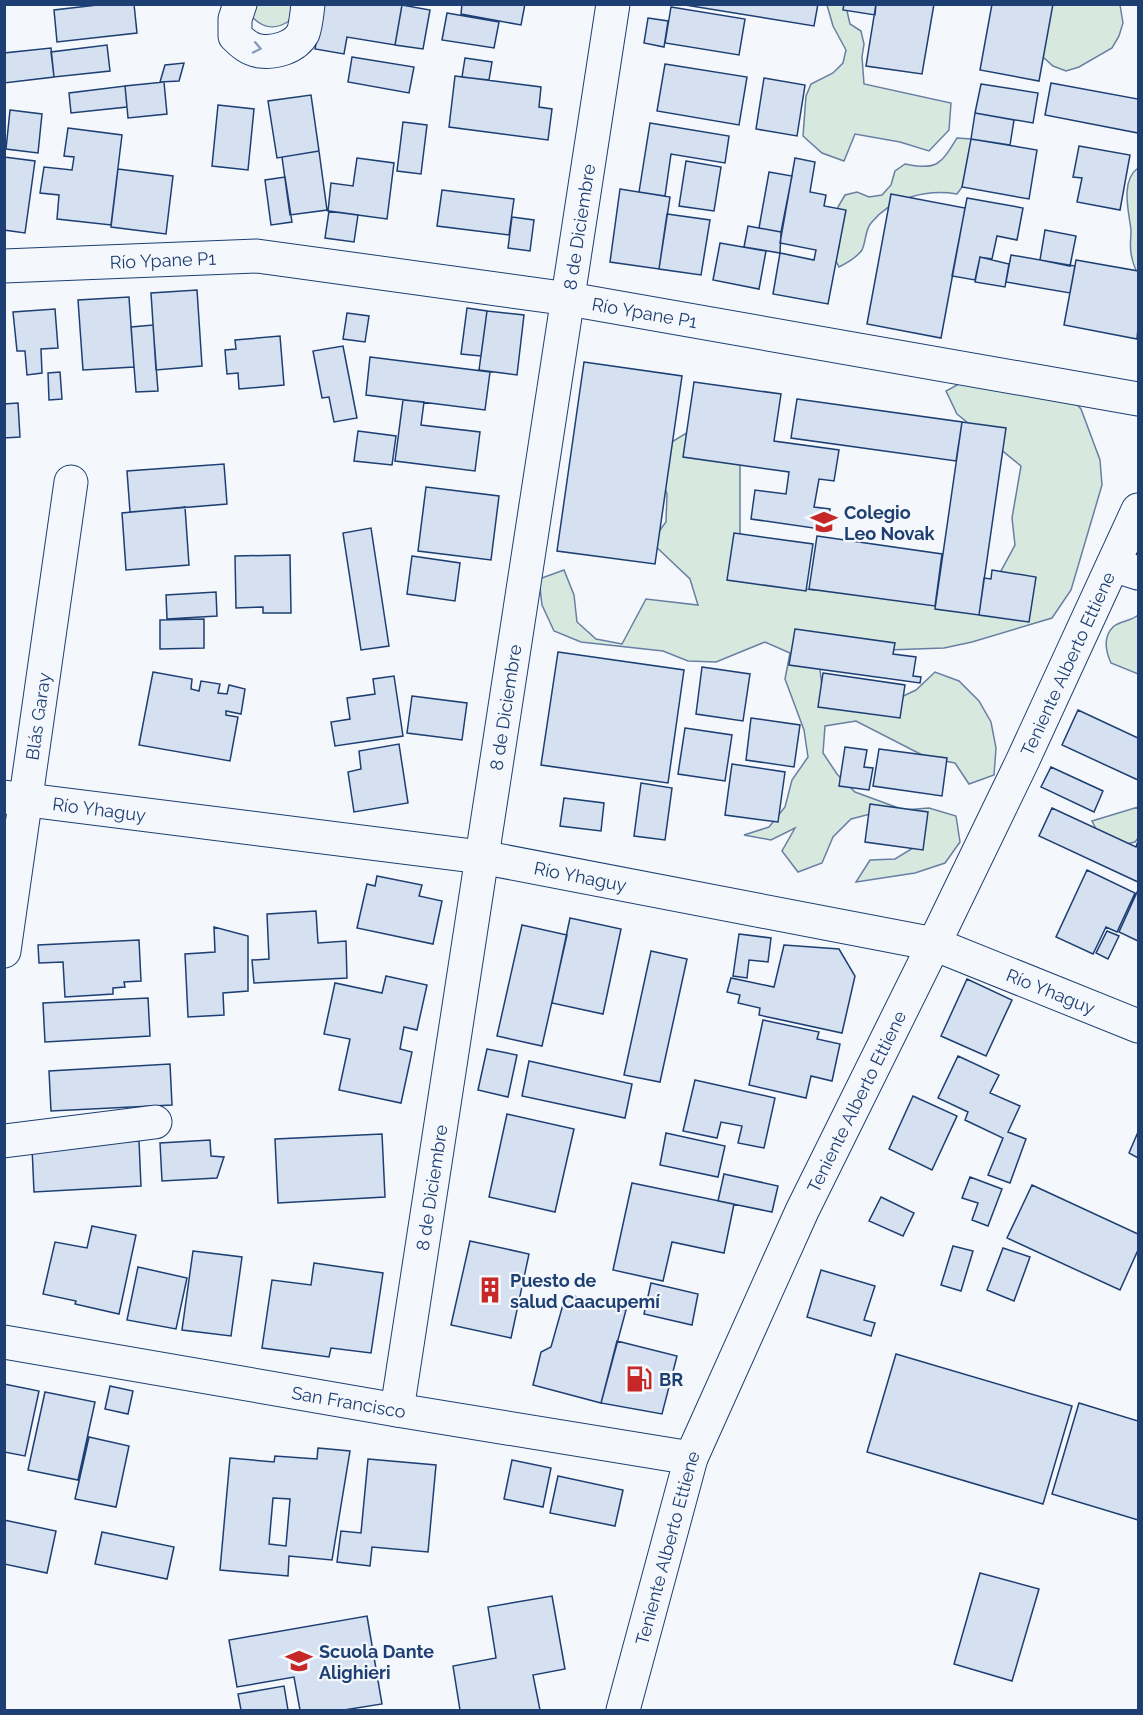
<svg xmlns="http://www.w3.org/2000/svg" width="1143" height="1715" viewBox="0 0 1143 1715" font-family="Raleway,sans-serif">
<rect width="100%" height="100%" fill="#f4f7fb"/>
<path fill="#d7e8df" stroke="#687fa3" stroke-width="1.5" d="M252,5h41l-4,16c-15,10 -29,7 -40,-8z
M827,5h22l-2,6 3,13 11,7 3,13 -2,13 2,27 87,19 -2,27 -20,21 -29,-9 -45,-8 -11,27 -22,-8 -19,-17 3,-40 5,-12 22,-11 10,-10 3,-13 -13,-24z
M1050,5h70l3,18 -4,13 -7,12 -33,19 -13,4 -13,-5 -10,-9z
M957,138l14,1 12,13 -9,27 -12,8 -5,7c-31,-5 -66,4 -86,29 -6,7 -5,19 -9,27 -5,7 -15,13 -23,17l-4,-8 4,-12 1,-14 -3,-13 1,-13 7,-12 12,-3 12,5 13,-2 9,-10 4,-14 10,-7c32,7 36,0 52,-26z
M1138,168v107c-2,-5 -5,-11 -6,-17 -3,-10 -1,-18 -1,-28 -2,-18 -11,-49 7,-62z
M1045,369l36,40 19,51 2,25 -31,105 -19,28 -80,24 -28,6 -57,2 -68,11 3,26 71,14 23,-11 19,-18 24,9 20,20 12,21 5,26 -2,27 -25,9 -14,-21 -27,-5 -72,-37 -31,5 -2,27 14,21 18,18 49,18 25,-2 27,8 4,26 -15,21 -30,10 -59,9 14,-22 25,-1 23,-14 -40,-33 -27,7 -18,18 -11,26 -24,9 -16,-21 13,-23 -24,12 -27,-5 25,-8 16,-20 7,-27 16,-23 -4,-27 -19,-51 5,-26 -25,-11 -49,20 -28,-1 -25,-10 -82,-9 -27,-11 -12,-26 -3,-26 25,-9 10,25 3,27 19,17 26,5 24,-45 52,6 -8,-26 -39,-37 15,-20 1,-28 -10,-25 13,-26 23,-14 47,12v92l23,48 24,6 27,3 53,-8 26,4 50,19 46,-12 26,-48 -3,-27 9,-52 -64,-52 -11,-23 22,-12z
M1138,615v59l-27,-11c-5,-11 -9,-25 2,-36 6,-6 19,-6 25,-12z
M1138,807v31l-3,4 -13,3 -24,-12 -6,-12z"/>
<path fill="#d5e0f0" stroke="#1d3f73" stroke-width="1.5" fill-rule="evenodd" d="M106,4h28l3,29 -80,9 -3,-32z
M323,4l79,1 -7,40 -48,-8 -3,17 -29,-5z
M462,4h63l-4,21 -60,-11z
M679,4h139l-4,22z
M844,4h32l-1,11 -32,-5z
M876,4h58l-12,70 -56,-8z
M992,4h61l-14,77 -59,-11z
M402,5l28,5 -7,39 -28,-4z
M671,7l74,12 -6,36 -74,-12z
M447,13l52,9 -5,26 -52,-8z
M648,18l20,3 -4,26 -20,-4z
M107,45l3,26 -56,6 -3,-25z
M51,48l3,29 -50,6v-30z
M352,57l62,10 -5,26 -61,-11z
M465,58l27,4 -3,18 -27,-3z
M184,63l-5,18 -19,1 5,-17z
M665,64l82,13 -8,48 -82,-14z
M455,76l86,11 -2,20 13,2 -4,31 -99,-13z
M764,78l41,7 -8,51 -41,-7z
M164,82l3,32 -39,4 -3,-32z
M1051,83l87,16v34l-93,-18z
M981,84l57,9 -5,30 -58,-10z
M125,86l2,21 -56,6 -2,-20z
M311,95l8,56 -42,7 -9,-57z
M218,105l36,4 -6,61 -36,-4z
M10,110l32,4 -4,39 -32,-4z
M975,113l39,7 -4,25 -39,-6z
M403,122l24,3 -6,49 -24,-3z
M650,123l79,13 -4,27 -54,-9 -6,42 -26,-4z
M68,128l54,7 -11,90 -54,-6 2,-24 -19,-2 4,-26 28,3 2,-13 -10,-1z
M971,139l66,11 -8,49 -67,-12z
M1079,146l51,9 -10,55 -43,-8 5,-24 -9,-1z
M319,151l8,59 -37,5 -8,-58z
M4,157l31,4 -10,72 -21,-3z
M357,158l37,5 -7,56 -59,-8 3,-28 22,3z
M795,158l20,4 -5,30 16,3 -2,11 22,4 -18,94 -55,-10 7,-41 34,7 2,-10 -36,-7z
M686,161l35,6 -7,44 -35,-5z
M118,169l55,7 -7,58 -55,-7z
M769,172l23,4 -11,56 -22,-4z
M285,177l7,45 -21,3 -6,-45z
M620,189l50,8 -11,72 -49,-7z
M442,190l72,9 -5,36 -72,-9z
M891,194l74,14 -24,130 -74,-14z
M967,198l56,10 -6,32 -20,-4 -5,23 -12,-2 -5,23 -23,-4z
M329,211l29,4 -4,27 -29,-4z
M667,214l43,6 -9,55 -42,-6z
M512,217l22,3 -4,31 -22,-3z
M748,226l33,6 -1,21 -36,-6z
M1045,230l31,6 -6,30 -30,-6z
M720,243l46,8 -7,38 -46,-9z
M1011,255l64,11 -5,27 -64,-11z
M980,257l29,7 -4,23 -30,-5z
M1076,260l62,11v57l-1,11 -73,-14z
M197,290l5,76 -46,4 -5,-77z
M129,297l5,70 -51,3 -5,-70z
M467,308l20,3 -6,45 -20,-2z
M55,309l3,39 -17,1 1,24 -15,2 -2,-24h-8l-4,-39z
M487,311l37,4 -7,60 -38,-5z
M347,313l22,3 -4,26 -22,-3z
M153,325l5,66 -22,1 -5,-65z
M280,336l4,49 -45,4 -1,-16 -11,1 -2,-24 11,-1 -1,-9z
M343,346l14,72 -23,4 -5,-25 -7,1 -9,-47z
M370,357l120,15 -5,38 -119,-15z
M584,362l98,14 -27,188 -98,-13z
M60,372l2,27 -13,1 -1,-27z
M694,382l87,12 -7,47 65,9 -5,31 -15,-2 -5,28 16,2 -3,21 -76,-11 4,-29 31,4 3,-22 -106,-15z
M797,399l165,23 -6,39 -165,-23z
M403,400l21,2 -3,23 59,7 -5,39 -80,-10z
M18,403l2,34 -16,1v-34z
M962,422l44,6 -27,187 -44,-6z
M358,431l38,5 -4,29 -38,-4z
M224,464l3,40 -97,8 -3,-41z
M426,487l73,9 -8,64 -73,-9z
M185,507l4,58 -63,5 -4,-57z
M371,528l18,118 -28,4 -18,-117z
M734,533l79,11 -7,47 -79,-11z
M817,536l125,18 -7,52 -126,-17z
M290,555l1,58h-28v-6l-27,1 -1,-52z
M412,556l48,7 -5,38 -48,-7z
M992,570l44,7 -7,45 -50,-7 5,-37 7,1z
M216,592l1,24 -50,3 -1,-24z
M204,619v29l-44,1v-29z
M795,629l100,14 -2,11 23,3 -3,19 8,1 -1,6 -131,-18z
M558,652l126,18 -16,113 -127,-18z
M702,667l48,7 -7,47 -47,-7z
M153,672l39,7 -1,10 8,2 2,-10 19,3 -2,9 9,1 2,-9 16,4 -4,25 -15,-3v4l12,2 -8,44 -91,-16z
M823,673l82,12 -5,33 -82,-11z
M394,676l9,60 -68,10 -4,-24 19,-3 -3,-21 28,-4 -2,-15z
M412,696l55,7 -5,37 -55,-7z
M1078,710l60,28v42l-76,-35z
M751,718l49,7 -6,42 -48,-7z
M685,728l47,7 -7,46 -47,-7z
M399,744l9,59 -54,9 -6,-40 13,-3 -2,-18z
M845,747l22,3 -3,17 9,1 -4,22 -30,-4z
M879,749l68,9 -5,38 -69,-10z
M732,764l53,8 -7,50 -53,-7z
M1051,767l52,24 -9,21 -53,-25z
M641,783l31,5 -7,52 -31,-4z
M564,798l40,5 -3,28 -41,-5z
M870,804l58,8 -5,38 -58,-8z
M1052,808l84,39 2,-6v41l-99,-46z
M1087,870l48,23 -18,39 -11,-5 -13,27 -37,-17z
M377,876l45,9 -3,11 23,5 -9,43 -76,-16 10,-44 8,2z
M1138,890v51l-19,-9z
M316,911l2,32 28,-2 1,37 -93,5 -2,-23 17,-1 -2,-45z
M570,918l51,11 -18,85 -51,-11z
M522,925l45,10 -25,111 -45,-10z
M214,927l34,9v55l-25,2 1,22 -36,2 -3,-63 30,-2z
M1107,931l12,5 -11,23 -12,-6z
M739,934l32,4 -3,24 -19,-2 -2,18 -14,-2z
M139,940l2,41 -17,1 1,5 -12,1v6l-48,3 -2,-35 -24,1 -1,-18z
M784,945l55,4 16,27 -13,57 -83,-18 1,-7 -22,-5 2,-8 -13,-3 4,-14 43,9z
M651,951l36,8 -27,123 -36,-7z
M386,976l41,9 -10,45 -13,-3 -4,22 12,3 -11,51 -62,-13 11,-51 -26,-5 11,-51 47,10z
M967,979l45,21 -26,56 -45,-20z
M148,998l2,38 -105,6 -2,-39z
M763,1020l56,12 -2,7 23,5 -8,37 -21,-5 -5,22 -57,-13z
M487,1049l30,6 -9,42 -30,-7z
M958,1056l41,19 -9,18 30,13 -12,26 18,7 -16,44 -22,-8 15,-37 -38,-18 3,-8 -30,-14z
M529,1061l103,23 -7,34 -103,-22z
M170,1064l2,41 -121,6 -2,-40z
M695,1080l80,18 -11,50 -26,-5 4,-17 -21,-4 -4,16 -34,-7z
M913,1096l44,20 -25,54 -43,-21z
M507,1114l67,15 -19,83 -66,-15z
M1138,1132v26l-9,-5z
M666,1133l59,13 -7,31 -58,-12z
M382,1134l3,63 -107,6 -3,-64z
M210,1140l1,16 13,1 -7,21 -55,3 -2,-38z
M139,1141l2,45 -107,6 -2,-45z
M724,1174l54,12 -6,26 -54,-11z
M970,1177l32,12 -14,37 -16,-6 6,-17 -16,-5z
M632,1183l102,21 -10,49 -52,-11 -9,39 -50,-11z
M1032,1185l106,49v16l-18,40 -113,-52z
M881,1197l33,16 -11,23 -34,-15z
M92,1226l44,9 -17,79 -44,-10 1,-3 -33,-7 12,-52 32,6z
M470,1241l59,13 -18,84 -60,-13z
M953,1246l20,5 -12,40 -20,-6z
M1003,1248l27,9 -16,44 -27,-11z
M193,1251l49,6 -11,79 -49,-6z
M314,1263l69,10 -12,80 -40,-5 -2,9 -67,-9 10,-68 39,5z
M138,1267l49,11 -11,51 -49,-9z
M821,1270l54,16 -11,34 11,3 -4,13 -64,-19z
M651,1283l47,11 -6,31 -48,-11z
M566,1294l60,16 -25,93 -68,-18 8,-33 10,-5z
M617,1341l60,15 -15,58 -61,-11z
M896,1354l176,52 -29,98 -176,-52z
M4,1384l35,7 -14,65 -21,-4z
M110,1386l23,5 -5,23 -23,-5z
M45,1392l50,10 -17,78 -50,-10z
M1079,1403l59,18v99l-86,-26z
M89,1437l40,9 -13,61 -41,-8z
M318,1448l32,3 -18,109 -43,-4 -1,20 -68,-6 10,-112 44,4 1,-6 42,3zM273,1498l17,1 -4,47 -17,-2z
M368,1459l68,6 -8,87 -56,-5 -2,19 -33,-4 4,-31 20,2z
M512,1460l39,8 -8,39 -39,-8z
M558,1476l65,14 -8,36 -65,-13z
M4,1520l52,11 -9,42 -43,-9z
M102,1532l72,15 -7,32 -72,-15z
M980,1573l59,16 -27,92 -58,-17z
M552,1596l13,73 -32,6 7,35h-80l-7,-44 43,-8 -8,-51z
M367,1616l15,88 -38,6h-44l-6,-33 -57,10 -8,-47z
M284,1686l4,24h-47l-3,-16z"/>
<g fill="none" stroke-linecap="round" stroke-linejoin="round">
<g stroke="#1d3f73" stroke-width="35">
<g id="minor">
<path d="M240,4l-5,15v17c7,7 15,14 25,15 14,2 35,-3 43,-18 3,-8 4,-20 5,-29"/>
<path id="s1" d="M4,266l253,-10 312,43 569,100"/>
<path d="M1113,565l25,8"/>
<path id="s2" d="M4,797l477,60 453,87 204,82"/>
<path id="s3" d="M4,951l67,-469"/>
<path d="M4,1141l151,-19"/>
<path id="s4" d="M4,1342l393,68 294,48"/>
<path id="s5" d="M397,1410l216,-1406"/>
</g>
</g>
<g stroke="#1d3f73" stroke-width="35">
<g id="major">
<path id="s6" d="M623,1710l68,-252 111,-247 132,-267 88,-182 116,-252"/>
</g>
</g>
<use href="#minor" stroke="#f4f7fb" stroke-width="33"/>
<use href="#major" stroke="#f4f7fb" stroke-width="33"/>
</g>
<defs><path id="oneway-chevron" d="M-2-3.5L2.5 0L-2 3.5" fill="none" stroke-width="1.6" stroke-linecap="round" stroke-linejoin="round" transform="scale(1.5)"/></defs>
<use stroke="#889bb7" href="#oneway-chevron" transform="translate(257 48) rotate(12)"/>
<defs>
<g id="school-bare" transform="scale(2.07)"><path d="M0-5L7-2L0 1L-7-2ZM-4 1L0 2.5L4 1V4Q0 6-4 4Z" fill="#c62828" stroke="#f4f7fb" stroke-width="2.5" paint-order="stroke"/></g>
<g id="building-bare" transform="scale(2.07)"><path d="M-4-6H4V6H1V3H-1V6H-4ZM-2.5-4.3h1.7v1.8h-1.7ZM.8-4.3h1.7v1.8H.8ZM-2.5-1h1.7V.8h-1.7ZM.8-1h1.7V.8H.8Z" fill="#c62828" stroke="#f4f7fb" stroke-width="2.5" paint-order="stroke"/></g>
<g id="fuel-bare" transform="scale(2.07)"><path d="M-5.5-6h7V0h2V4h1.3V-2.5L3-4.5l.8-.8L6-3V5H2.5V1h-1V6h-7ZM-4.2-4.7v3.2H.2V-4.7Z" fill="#c62828" stroke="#f4f7fb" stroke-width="2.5" paint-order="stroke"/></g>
</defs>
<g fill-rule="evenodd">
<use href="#school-bare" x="824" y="522"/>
<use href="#building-bare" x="490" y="1290"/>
<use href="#fuel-bare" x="639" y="1379"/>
<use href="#school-bare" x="299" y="1661"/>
</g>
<g text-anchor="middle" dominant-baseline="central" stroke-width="4.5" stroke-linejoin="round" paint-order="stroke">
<g font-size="18" fill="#1d3f73" stroke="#f4f7fb">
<text stroke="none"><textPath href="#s5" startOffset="1197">8 de Diciembre</textPath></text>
<text stroke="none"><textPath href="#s1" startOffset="159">Río Ypane P1</textPath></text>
<text stroke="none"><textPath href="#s1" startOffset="645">Río Ypane P1</textPath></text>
<text stroke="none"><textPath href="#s6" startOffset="1140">Teniente Alberto Ettiene</textPath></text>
<text stroke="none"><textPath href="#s5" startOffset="711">8 de Diciembre</textPath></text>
<text stroke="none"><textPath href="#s3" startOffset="237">Blás Garay</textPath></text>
<text stroke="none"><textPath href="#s2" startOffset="96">Río Yhaguy</textPath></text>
<text stroke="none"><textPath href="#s2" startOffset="582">Río Yhaguy</textPath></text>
<text stroke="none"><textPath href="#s2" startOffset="1068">Río Yhaguy</textPath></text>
<text stroke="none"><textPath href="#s6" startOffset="654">Teniente Alberto Ettiene</textPath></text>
<text stroke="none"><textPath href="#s5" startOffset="225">8 de Diciembre</textPath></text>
<text stroke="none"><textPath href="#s4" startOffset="350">San Francisco</textPath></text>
<text stroke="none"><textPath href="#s6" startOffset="168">Teniente Alberto Ettiene</textPath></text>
</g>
<g font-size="18" font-weight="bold" fill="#1d3f73" stroke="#f4f7fb" text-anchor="start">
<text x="844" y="512">Colegio<tspan x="844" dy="21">Leo Novak</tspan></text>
<text x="510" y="1280">Puesto de<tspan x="510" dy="21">salud Caacupemí</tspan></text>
<text x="659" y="1379">BR</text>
<text x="319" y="1651">Scuola Dante<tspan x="319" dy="21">Alighieri</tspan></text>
</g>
</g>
<rect width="1143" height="1715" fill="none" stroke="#1d3f73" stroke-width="12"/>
</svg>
